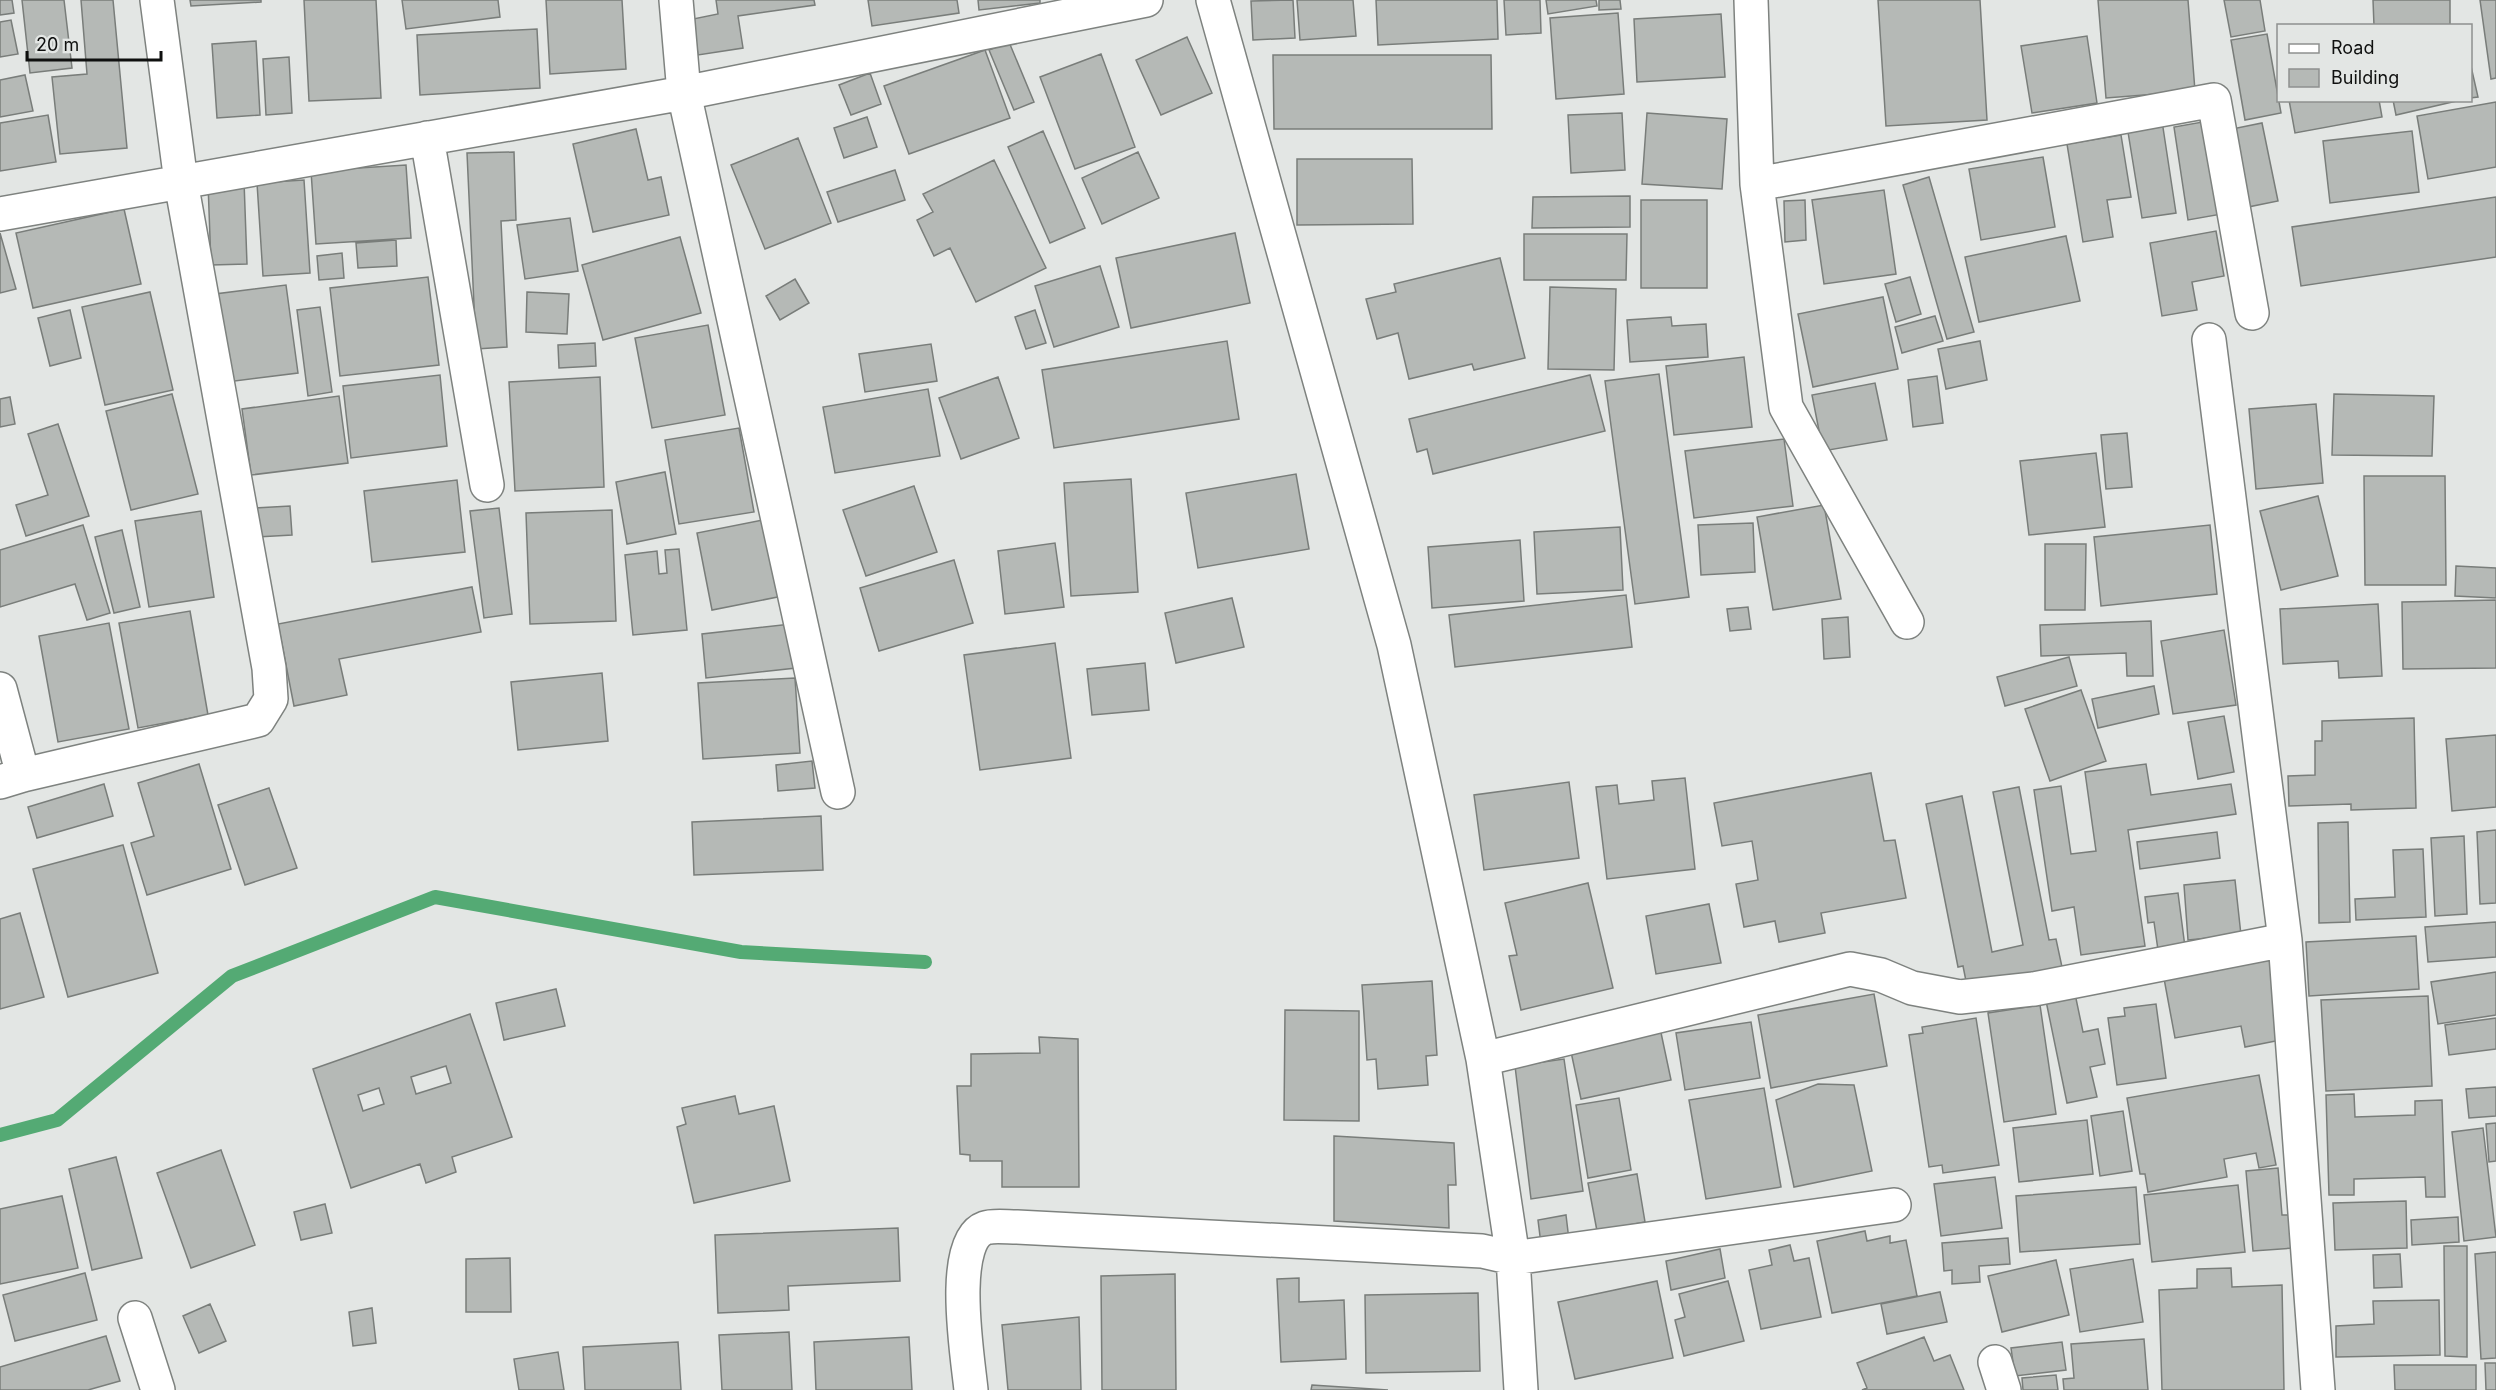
<svg xmlns="http://www.w3.org/2000/svg" width="2496" height="1390" viewBox="0 0 2496 1390" font-family="Inter,sans-serif">
<rect width="100%" height="100%" fill="#e3e6e4"/>
<g fill="none" stroke-linecap="round" stroke-linejoin="round">
<path stroke="#54aa74" stroke-width="14" d="M0,1135l57,-15 175,-144 203,-79 306,55 184,10"/>
</g>
<path fill="#b5b9b6" stroke="#797d7a" stroke-width="1.5" fill-rule="evenodd" d="M0,0h12l2,13 -14,2z
M22,0h42l8,68 -42,5z
M81,0h32l14,148 -67,6 -8,-77 35,-3z
M190,0h71v2l-70,4z
M304,0h72l5,98 -72,3z
M402,0h96l2,17 -94,12z
M546,0h76l4,69 -76,5z
M716,0h98l1,5 -77,11 5,32 -45,7 -5,-36 25,-5z
M868,0h89l2,13 -87,13z
M978,0h62v3l-61,7z
M1293,0l2,38 -42,2 -2,-39z
M1297,0h56l3,36 -56,4z
M1376,0h121l1,39 -120,6z
M1504,0h36l1,33 -35,2z
M1546,0h50l1,6 -49,8z
M1599,0h21l1,9 -22,1z
M1878,0h102l7,120 -101,6z
M2098,0h90l7,91 -89,7z
M2224,0h36l5,31 -34,6z
M2373,0h77v26h-76z
M2480,0h16v78l-5,1z
M1618,13l6,81 -68,5 -6,-81z
M1721,14l4,63 -88,5 -3,-63z
M11,20l7,34 -18,3v-35z
M537,29l3,59 -120,7 -3,-60z
M2267,34l14,79 -36,7 -14,-80z
M2087,36l10,67 -65,10 -11,-67z
M1187,37l25,56 -51,22 -25,-55z
M256,41l4,74 -43,3 -5,-74z
M1009,42l25,60 -20,8 -25,-60z
M985,50l25,68 -101,36 -25,-68z
M1101,54l34,93 -60,22 -35,-92z
M1273,55h218l1,74h-218z
M289,57l3,56 -26,2 -3,-56z
M2470,62l8,35 -8,1z
M870,73l11,31 -30,11 -12,-30z
M25,75l8,36 -33,6v-37z
M2289,100h90l3,17 -87,16z
M2393,100h68l-65,15z
M2496,102v65l-68,12 -11,-63z
M1622,113l3,57 -54,3 -3,-58z
M1647,113l80,6 -5,70 -80,-5z
M48,115l8,47 -56,9v-48z
M867,117l10,30 -33,11 -10,-30z
M2162,121l14,92 -34,5 -15,-92z
M2208,121l14,93 -34,6 -14,-93z
M2262,123l16,78 -30,6 -16,-78z
M636,129l12,51 13,-3 8,38 -76,17 -20,-88z
M1043,131l42,97 -35,15 -42,-96z
M2412,131l7,61 -89,11 -7,-62z
M2121,135l10,62 -24,3 6,37 -30,5 -16,-98z
M798,138l33,85 -66,26 -34,-84z
M514,152l2,68 -15,1 6,126 -31,2 -9,-196z
M1138,152l21,46 -57,26 -20,-46z
M2043,157l12,70 -74,13 -12,-71z
M1297,159h115l1,65 -116,1z
M994,160l52,108 -70,34 -26,-54 -16,8 -17,-36 16,-8 -10,-18z
M406,165l5,73 -95,6 -5,-73z
M895,170l10,30 -67,22 -11,-30z
M1929,177l45,155 -27,7 -44,-154z
M304,180l6,93 -47,3 -6,-93z
M244,181l3,83 -36,1 -3,-82z
M1884,190l12,84 -72,10 -12,-84z
M1630,196v31l-98,1 1,-31z
M2496,197v60l-195,29 -9,-59z
M1641,200h66v88h-66z
M1805,200l1,40 -21,2 -1,-41z
M124,209l17,75 -108,24 -17,-75z
M570,218l8,53 -53,8 -8,-54z
M2216,231l8,45 -32,6 5,28 -35,6 -12,-73z
M0,233l16,56 -16,4z
M1235,233l15,70 -119,25 -15,-70z
M1524,234h103l-1,46h-102z
M2066,236l14,65 -101,21 -14,-65z
M680,237l21,76 -98,27 -21,-75z
M396,240l1,26 -39,2 -2,-25z
M342,253l2,25 -25,2 -2,-24z
M1500,258l25,100 -51,12 -2,-6 -63,15 -11,-46 -21,6 -11,-40 30,-7 -2,-8z
M1100,266l19,61 -65,20 -19,-61z
M428,277l11,88 -99,11 -10,-88z
M1910,277l11,37 -25,8 -11,-38z
M795,279l14,24 -29,17 -14,-24z
M286,285l12,88 -71,9 -12,-88z
M1550,287l66,2 -2,81 -66,-1z
M150,292l23,98 -68,15 -23,-98z
M527,292l42,2 -2,40 -41,-2z
M1883,297l15,72 -85,18 -15,-73z
M320,307l12,85 -24,4 -11,-86z
M70,310l11,48 -31,8 -12,-48z
M1035,310l11,33 -20,6 -11,-32z
M1935,316l8,25 -41,12 -7,-26z
M1671,317l1,9 34,-2 2,33 -78,5 -3,-42z
M708,325l17,90 -73,13 -17,-90z
M1227,341l12,78 -185,29 -12,-78z
M1980,341l7,39 -41,9 -8,-40z
M595,343l1,23 -37,2 -1,-23z
M931,344l6,37 -72,11 -6,-38z
M1744,357l8,70 -78,8 -8,-69z
M1659,374l30,223 -54,7 -30,-223z
M440,375l7,71 -96,12 -8,-72z
M1590,375l15,56 -172,43 -6,-25 -10,3 -8,-33z
M1937,376l6,47 -30,4 -5,-47z
M600,377l4,110 -89,4 -6,-109z
M998,377l21,61 -58,21 -22,-61z
M1875,383l12,57 -64,11 -11,-56z
M928,389l12,67 -105,17 -12,-66z
M172,394l26,100 -67,16 -25,-99z
M2334,394l100,2 -2,60 -100,-1z
M339,396l9,67 -97,12 -9,-66z
M10,397l5,27 -15,3v-28z
M2316,404l7,79 -67,6 -7,-80z
M58,424l31,92 -63,20 -10,-31 32,-10 -20,-61z
M739,428l15,84 -75,12 -14,-84z
M2127,433l5,54 -26,2 -5,-54z
M1784,439l9,67 -99,12 -9,-67z
M2096,453l9,74 -76,8 -9,-74z
M665,472l11,62 -49,10 -11,-62z
M1296,474l13,75 -111,19 -12,-75z
M2364,476h81l1,109h-81z
M1131,479l7,113 -67,4 -7,-113z
M457,480l8,72 -93,10 -8,-71z
M914,486l23,66 -71,24 -23,-66z
M2318,496l20,80 -57,14 -21,-79z
M1824,505l17,94 -68,11 -16,-93z
M290,506l2,29 -35,2 -2,-29z
M499,508l13,106 -28,4 -14,-107z
M612,510l4,111 -86,3 -4,-111z
M201,511l13,86 -65,10 -14,-86z
M773,518l15,77 -76,15 -15,-77z
M1753,523l2,49 -54,3 -3,-50z
M83,525l27,88 -23,7 -12,-36 -75,23v-57z
M2210,525l7,69 -116,12 -7,-69z
M1620,527l3,63 -86,4 -3,-62z
M122,530l18,77 -26,6 -19,-76z
M1520,540l4,61 -92,7 -4,-61z
M1055,543l9,64 -59,7 -7,-63z
M2045,544h41l-1,66h-40z
M679,549l8,81 -54,5 -8,-80 32,-4 2,23 8,-1 -2,-23z
M954,560l19,63 -94,28 -19,-63z
M2456,566l40,2v30l-41,-2z
M472,587l9,45 -142,27 8,36 -53,11 -16,-82z
M1626,595l6,52 -177,20 -6,-52z
M1232,598l12,49 -68,16 -11,-50z
M2496,600v68l-93,1 -1,-67z
M2378,604l4,72 -43,2 -1,-17 -55,3 -3,-55z
M1748,607l3,22 -21,2 -3,-22z
M190,611l18,104 -70,13 -19,-105z
M1848,617l2,40 -26,2 -2,-40z
M2151,621l2,55h-26l-1,-23 -85,3 -1,-31z
M109,623l20,106 -71,13 -19,-106z
M791,624l5,44 -90,10 -4,-44z
M2224,630l12,75 -63,9 -12,-73z
M1055,643l16,115 -91,12 -16,-115z
M2069,657l8,29 -72,20 -8,-29z
M1145,663l4,47 -57,5 -5,-46z
M602,673l6,68 -90,9 -7,-68z
M795,678l5,75 -97,6 -5,-76z
M2154,686l5,28 -61,14 -6,-29z
M2081,690l25,71 -56,20 -25,-72z
M2224,716l10,56 -36,7 -10,-57z
M2414,718l2,90 -65,2v-6l-62,2 -1,-30 27,-1v-34h7v-20z
M2496,735v72l-44,4 -6,-72z
M812,761l3,27 -37,3 -2,-26z
M199,764l32,105 -84,26 -16,-52 23,-7 -16,-53z
M2146,764l5,31 80,-11 5,30 -108,16 17,116 -64,9 -7,-48 -22,4 -18,-121 27,-4 10,68 25,-3 -11,-79z
M1871,773l13,68 11,-1 11,58 -85,15 4,20 -46,9 -4,-21 -31,6 -8,-43 22,-4 -6,-39 -30,5 -8,-43z
M1685,778l10,91 -88,10 -11,-92 21,-2 2,19 35,-4 -2,-19z
M1569,782l10,76 -95,12 -10,-75z
M104,784l9,32 -76,22 -9,-31z
M2019,787l30,153 7,-1 6,28 -95,19 -4,-20 -5,1 -32,-163 36,-8 30,156 31,-7 -30,-153z
M269,788l28,80 -52,17 -27,-80z
M821,816l2,54 -129,5 -2,-53z
M2348,822l2,100 -31,1 -1,-100z
M2496,830v73l-16,1 -3,-72z
M2217,832l3,26 -80,11 -3,-27z
M2464,836l3,78 -32,2 -4,-78z
M123,845l35,128 -90,24 -35,-128z
M2423,849l3,68 -70,3 -1,-21 40,-2 -2,-47z
M2235,880l6,55 -53,5 -4,-55z
M1588,883l25,105 -92,22 -12,-54 8,-1 -12,-52z
M2178,893l7,54 -27,3 -4,-28 -6,1 -3,-26z
M1709,904l12,59 -65,11 -10,-58z
M20,913l24,84 -44,12v-90z
M2496,922v35l-68,5 -3,-35z
M2416,936l3,53 -110,7 -3,-54z
M2270,953l16,86 -41,8 -4,-21 -66,12 -12,-65z
M2496,972v43l-58,9 -7,-42z
M1432,981l5,74 -11,1 2,29 -50,4 -2,-30 -9,1 -5,-75z
M556,989l9,37 -61,14 -8,-37z
M2074,989l9,43 15,-3 7,35 -15,3 7,30 -30,6 -22,-107z
M1874,994l13,72 -116,22 -13,-73z
M2428,996l4,90 -106,5 -5,-91z
M2156,1004l10,74 -49,7 -9,-67 17,-2 -1,-8z
M2040,1005l16,109 -52,8 -16,-109z
M1285,1010l74,1v110l-75,-1z
M470,1014l42,123 -60,20 4,15 -30,11 -6,-19 -69,24 -38,-119zM446,1066l5,17 -35,11 -5,-17zM379,1088l5,16 -21,7 -5,-16z
M1976,1018l23,147 -56,8 -1,-8 -13,2 -20,-132 14,-2 -1,-6z
M2496,1018v31l-47,6 -4,-30z
M1751,1022l9,56 -75,12 -9,-57z
M1660,1028l11,52 -90,19 -11,-52z
M1039,1037l39,2 1,148h-77v-26h-32v-6l-10,-1 -3,-68h14v-32l69,-1z
M1564,1059l19,132 -52,8 -16,-133z
M2259,1075l17,90 -17,3 -3,-15 -32,6 3,18 -79,15 -3,-18h-5l-13,-76z
M1818,1084l36,1 18,86 -78,16 -18,-87z
M2496,1087v29l-27,2 -3,-29z
M1764,1088l17,99 -75,12 -17,-99z
M2354,1094l1,23 60,-2v-14l27,-1 3,97h-19l-1,-20 -71,2v16h-25l-3,-100z
M735,1096l4,18 35,-8 16,75 -96,22 -17,-76 9,-3 -4,-16z
M1619,1098l12,72 -43,8 -12,-73z
M2123,1111l9,60 -32,5 -9,-60z
M2087,1120l6,54 -74,8 -6,-54z
M2496,1123v38l-7,1 -3,-38z
M2483,1128l13,109 -32,4 -12,-109z
M1334,1136l120,7 2,42h-8l1,43 -115,-7z
M221,1150l34,95 -64,23 -34,-95z
M116,1157l26,101 -50,12 -23,-101z
M2278,1168l4,47h9l3,33 -41,3 -7,-80z
M1637,1174l8,48 -48,9 -9,-48z
M1995,1177l7,51 -61,8 -7,-52z
M2238,1185l7,67 -93,10 -8,-67z
M2136,1187l4,57 -120,8 -4,-56z
M62,1196l16,72 -78,16v-75z
M2406,1201l1,47 -72,2 -2,-47z
M325,1204l7,29 -31,7 -7,-28z
M1566,1215l3,25 -28,4 -3,-24z
M2458,1217l1,25 -47,3 -1,-25z
M898,1228l2,53 -112,5 1,24 -71,3 -3,-78z
M1865,1231l2,10 23,-5v7l16,-3 11,56 -85,17 -15,-72z
M2008,1238l2,26 -31,2 1,16 -28,2v-14l-8,1 -2,-28z
M1790,1245l4,16 15,-3 12,59 -60,12 -12,-59 23,-5 -3,-15z
M2444,1246h23v111l-22,-1z
M1720,1249l5,29 -54,12 -5,-29z
M2496,1252v106l-15,1 -6,-105z
M2400,1254l2,33 -28,1 -1,-33z
M510,1258l1,54h-45v-53z
M2133,1259l10,63 -63,10 -10,-63z
M2056,1260l13,55 -67,17 -14,-56z
M2231,1268l1,19 50,-2 2,105h-122l-3,-100 38,-2v-19z
M85,1273l12,47 -82,21 -12,-46z
M1175,1274l1,116h-74l-1,-114z
M1299,1278v24l45,-2 2,59 -65,3 -4,-83z
M1657,1281l16,77 -98,21 -17,-77z
M1728,1281l16,60 -60,15 -9,-36 10,-3 -6,-23z
M1940,1292l7,30 -60,12 -6,-30z
M1478,1293l2,78 -114,2 -1,-78z
M2439,1300l1,55 -104,2v-31l38,-2 -1,-23z
M210,1304l16,37 -27,12 -16,-37z
M372,1308l4,35 -23,3 -4,-34z
M1079,1317l2,73h-73l-6,-65z
M789,1332l3,58h-70l-3,-55z
M106,1336l14,45 -32,9h-88v-23z
M909,1337l3,53h-96l-2,-48z
M1924,1337l10,24 16,-6 14,35h-102l5,-2 -10,-25z
M2144,1339l4,51h-84l-1,-11 11,-1 -3,-34z
M678,1342l3,48h-96l-2,-43z
M2062,1342l4,28 -51,6 -4,-28z
M558,1352l6,38h-45l-5,-31z
M2485,1363h11v27h-10z
M2394,1365h82v25h-81z
M2056,1375l2,15h-35l-1,-12z
M1312,1385l76,5h-77z"/>
<g fill="none" stroke-linecap="round" stroke-linejoin="round">
<g stroke="#7e827f" stroke-width="36">
<path id="minor" d="M676,0l8,93 154,699
M1213,0l181,645 89,414 30,199 8,132
M1751,0l6,184 29,223 121,215
M427,138l60,347
M1757,184l457,-84 38,213
M0,214l684,-121 462,-93
M2209,340l76,600
M0,689l23,86
M0,782l23,-7 235,-55 13,-21 -2,-31 -88,-486 -24,-182
M1483,1059l367,-90 31,6 31,13 48,9 74,-8 251,-49 33,450
M135,1318l23,72
M1995,1362l9,28
M971,1390c-3,-31 -23,-149 14,-162 8,-3 22,-1 32,-1l465,24 31,7 381,-53"/>
</g>
<use href="#minor" stroke="#fff" stroke-width="33"/>
</g>
<rect x="2277" y="24" width="195" height="78" fill="#e3e6e4" stroke="#8e908f" stroke-width="1.5"/>
<rect x="2289" y="44" width="30" height="9" fill="#ffffff" stroke="#8e908f" stroke-width="1.5"/>
<text x="2331" y="54" font-size="18" fill="#0f100f">Road</text>
<rect x="2289" y="69" width="30" height="18" fill="#b5b9b6" stroke="#8e908f" stroke-width="1.5"/>
<text x="2331" y="84" font-size="18" fill="#0f100f">Building</text>
<path d="M27 51v9h134v-9" fill="none" stroke="#0f100f" stroke-width="3"/>
<text x="36" y="51" font-size="18" fill="#0f100f" stroke="#e3e6e4" stroke-width="4.5" paint-order="stroke">20 m</text>
</svg>
